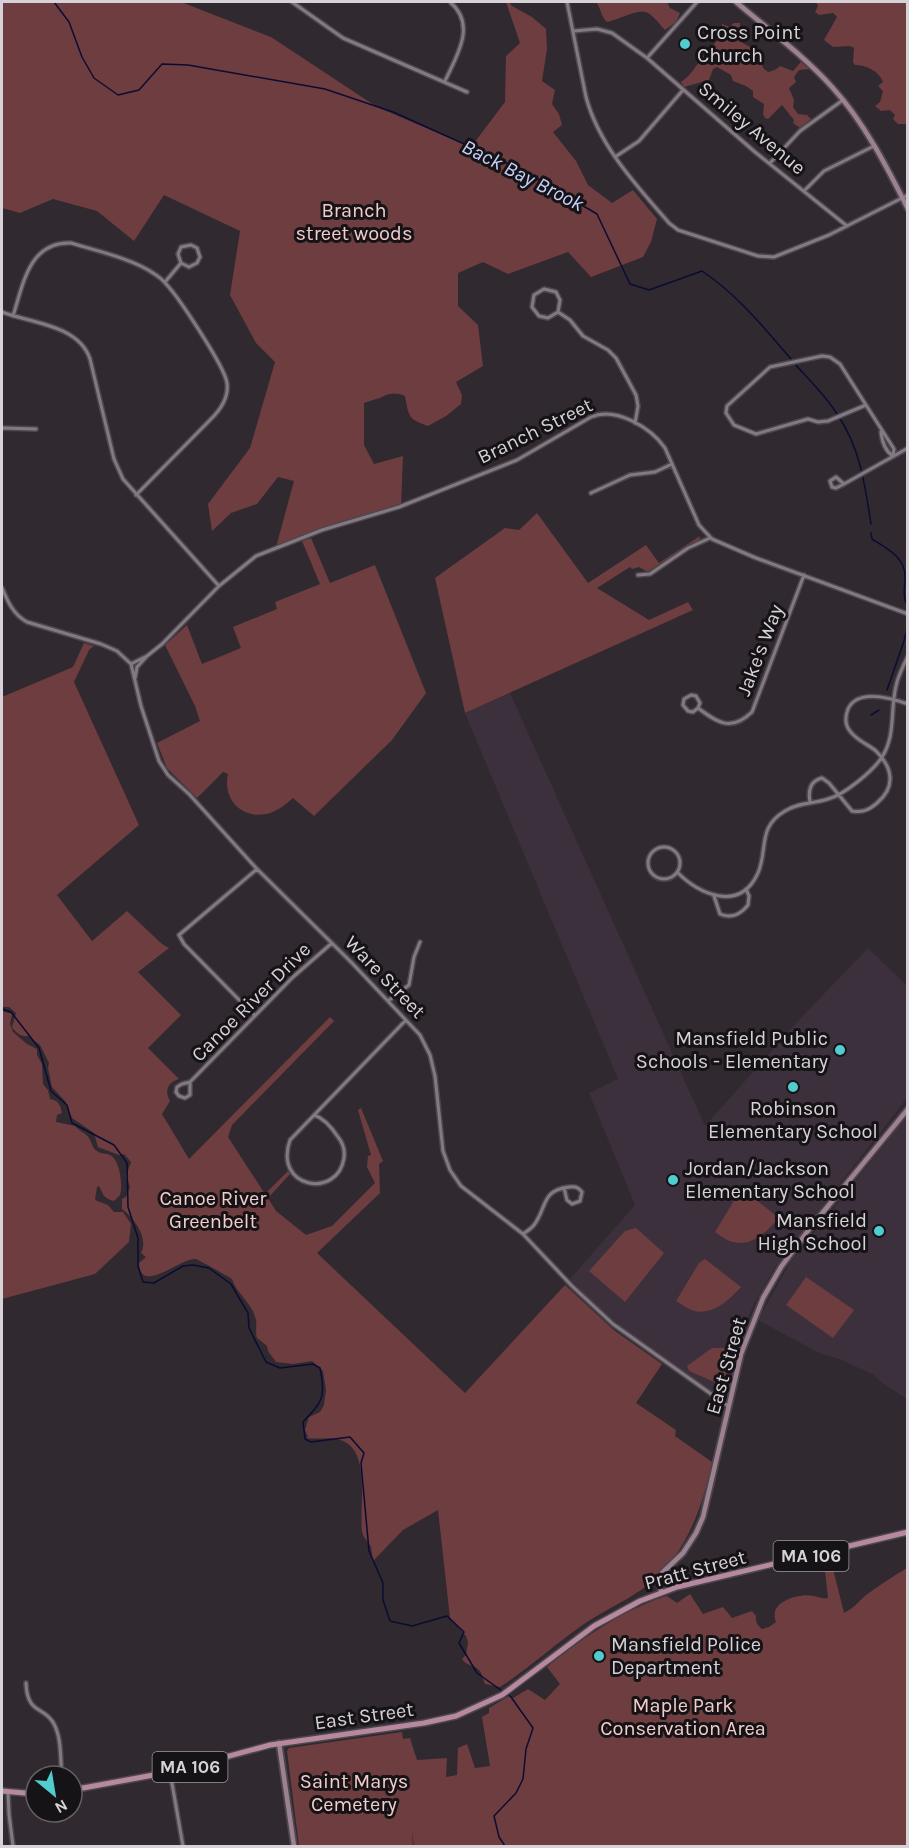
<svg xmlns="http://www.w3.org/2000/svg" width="909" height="1848" viewBox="0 0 909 1848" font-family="Karla,sans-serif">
<rect width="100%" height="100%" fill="#302930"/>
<path fill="#3c303c" d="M510,693l195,433 93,-105 70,-73 39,38v112l-132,169 -21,37 -11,25 -17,64 -3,3 -7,-1 -83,-59 -42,-35 -21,-22 65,-74 -46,-112 29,-14 -153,-366z
M907,1116v283l-26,-17 -7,-7 -37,-17 -16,-4 -63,-34 33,-59z"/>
<path fill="#6e3d3f" d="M2,2h179l90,35 106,70 94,40 34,-45 1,-46 14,-13 -14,-41h3l3,4 20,11 14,12 1,20 -5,32 13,9 -3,14 7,10 3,11 -9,7 23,29 12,24 24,18 21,-13 24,29 -6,23 -8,15 -52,20 -23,-25 -60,22 -25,-12 -25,11v33l20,19 5,41 -27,16 6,13 -1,9 -15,12 -18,10c-20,-7 -19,-9 -23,-30 -11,-5 -20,-2 -29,5l3,-3 -15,5v42l10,19 29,-8 -2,50 -125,41 18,-66 -16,-4 -21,27 -26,9 -19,18 -4,-27 42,-56 25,-86 -19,-19 -26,-48 10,-64 -76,-36 -30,46 -37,-30 -44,-12 -33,14 -18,-5z
M596,2h71l3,6 10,5 -4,9 -11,8c-5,-5 -11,-14 -17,-17 -9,-5 -30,7 -41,9 -6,-5 -6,-14 -11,-20z
M816,2h90l1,1v121h-9l-5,-5 2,-4 -5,-5 -9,1 -6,-5 5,-4 3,-11 -5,-5 5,-4c-4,-11 -17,-17 -28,-17l-2,-3 1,-14 -4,-2 -17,1 -9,-7 13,-23 -4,-4 -14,2 -4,-3 3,-6z
M734,23h6l1,19 13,7 5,5 -2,2 7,13 4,3 7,-2 5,-4 13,5 8,-9 8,7 -10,1 -5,7 2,5 -7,6 5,12 -1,7 5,7 9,1 4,4 -11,9 -7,-5 1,-3 -12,-15 -14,14 -3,-1 -2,-4 1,-10 -11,-7v-6l-7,-5 -13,-5 -2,-6 -14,-8 -4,2 -4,11 -25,7 -3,-5c8,-5 17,-18 22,-26h4l1,-5 14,-16v-11l8,3z
M537,513l51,70 58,-38 13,18 41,-27 -1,5 -9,3 -41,27h-3l-7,-4 -7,2 -2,-2 -33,21 52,32 39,-18 5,8 -228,103 -30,-135 70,-50 14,2z
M311,538l19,45 45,-18 51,128 -34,47 -78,76 -21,-18c-7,6 -14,12 -23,15 -27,8 -48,-13 -42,-39l-5,-2 -26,26 -30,-30 -10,-25 43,-22 -5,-15 -30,-61 22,-20 15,39 39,-16 -8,-21 44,-18 -2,-7 45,-18 -18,-43z
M84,643l10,3 -5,4 -15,32 65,143 -82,70 35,46 35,-30 35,33 7,4 -31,24 43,43 -33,33 31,31c-11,3 -15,12 -9,22l-8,13 27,45 141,-142 4,4 -102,104 -4,12 37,57 23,-23 2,3 -22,24 8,13 30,24 26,-9 43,-43 -8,-16 1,-11 3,-1 -13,-45 3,-2 22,53 -4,3 1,29 -63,60 148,140 100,-108 50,46 47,33 -26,39 40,27 -1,6 37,26c-10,48 -27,95 -68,126 -20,14 -43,24 -63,38 -28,20 -53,43 -81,61l-15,-3c-2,-5 -3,-11 -6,-14 -6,-6 -13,-4 -17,-11l4,-4 2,-13 -2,-6 -16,-18 -12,-108 -35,20 -30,31c-1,-4 -1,-10 -2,-14 -3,-6 -8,-9 -9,-16 -3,-25 9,-78 -19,-90 -11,-5 -26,-1 -37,-3l2,-1 -3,-7 4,-13 11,-5 4,-7 2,-15 -3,-19 -11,-10 -19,3 -17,-2 -8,-11 -1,-5 -10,-8c-2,-6 0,-13 -1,-18 -3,-15 -16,-24 -22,-36 -1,-2 -1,-3 -2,-5 -3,-2 -33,-19 -36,-20 -15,-2 -56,37 -57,4l7,-6 -5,-4c8,-15 -7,-35 -19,-44v-10l4,-2 4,-10 -4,-11 5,-14 -7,-8 -5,1 -21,-8 -4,-14 -22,-15 -7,-17 -13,-14 -4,-19 1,-5 -9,-18 -12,-9c-7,1 -12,-3 -16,-9l4,-14 -7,-6h-7v-310l71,-30z
M2,1011l10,3 -2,10 3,8 14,12 10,5v6l5,9 1,20 5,6 2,9c9,2 10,5 12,14l-5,2 -1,7 19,4c4,5 11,7 14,12 3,5 3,10 8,13 3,3 9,2 13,4 10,5 13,30 10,40l-6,6c-11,-2 -11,-8 -15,-15l-2,1 -2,12 2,2 11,4 6,7h9l8,12 -2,18 -34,32 -93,25z
M744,1190l35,28c-12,13 -26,29 -46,24 -6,-1 -13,-7 -18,-10l23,-38z
M636,1228l28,25 -39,49 -36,-31 36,-40z
M705,1259l36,28c-12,13 -27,28 -47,24 -6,-2 -13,-7 -18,-10l23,-38z
M806,1277l48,33 -21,28 -47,-33z
M712,1348h15l7,7 -11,27 -4,2 -30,-13 -2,-5z
M831,1561l13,52c10,-5 14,-11 22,-18 14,-10 27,-19 41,-27v278h-493l-2,-15 1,15h-114l-12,-95 2,-3 113,-16 1,7 7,-1 7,22 30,-2 -1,19 11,-2 1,-27 9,-4 8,24 15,-2 -8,-49 7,-4v-5l20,-12 4,2 15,-9 17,11 15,-16 -13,-17c36,-29 71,-54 116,-70l4,-1 10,7 13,-9 13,20 20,-7 9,11 20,-7 4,5c-1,5 2,10 6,13l7,-2 7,-5c-1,-3 -2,-6 -1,-10 2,-12 27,-19 38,-16 7,1 8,3 15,2l-4,-36z"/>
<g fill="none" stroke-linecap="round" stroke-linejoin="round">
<path stroke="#0b0c34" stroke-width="1.5" d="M54,2l15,20 13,35 12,21 24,17 21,-5 23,-26 26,1 137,24 68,23 131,59 73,43 33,70 19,6 53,-19c36,24 62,57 90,89
M795,364c14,16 31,32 42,50 23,33 28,71 34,110
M871,533l1,6c14,9 33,18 33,37 0,12 -3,20 3,32
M887,690l17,-49 3,-12
M871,715l8,-5
M2,1009l9,3 28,36 12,43 16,14 5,18 42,22 13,18 1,44 10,31v28l5,16 11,1 29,-17 10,-1 16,3 22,16 17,29 1,15 17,34 14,6 33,-4 7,4c6,29 3,33 -17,54l2,17 6,3 39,-5 14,16 -3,10 8,88 14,32v17l7,21 22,5 35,-10 17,16 -5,11 18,30 25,18
M505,1846l-6,-9 -5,-21 22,-23 7,-14 3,-30 7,-21 -22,-31 -5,-4"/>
<g stroke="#4d474d" stroke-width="6">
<path id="street" d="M292,2l51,36 124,54
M567,2l19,95c13,49 51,89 83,126l9,7 80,26 16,1 55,-22 79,-40
M574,31l23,-2 15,4 35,25 108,94 92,74
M647,58l50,-56
M445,81c12,-26 32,-56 5,-79
M615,157l24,-16 44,-51
M770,163l30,-32 43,-31
M804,191l20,-20 50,-25
M165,282l16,-19 8,4 8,-4 3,-6 -3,-9 -6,-3 -10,2 -3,7 3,9
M2,312c29,11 77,13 88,47l24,100 9,20 96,107
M558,312l-10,6 -9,-2 -7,-9 2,-12 10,-6 12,3 4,8 -2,12 12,8 13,16 25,14 8,8 20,37 2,11 -3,17
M13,316c10,-31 16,-75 58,-73 23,7 62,16 82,30 5,3 10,7 14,12 12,13 58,82 60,98 2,14 -6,26 -16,36l-75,76
M866,405l-26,-41 -10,-7 -8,-1 -52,11 -43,39 -1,7 8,12 22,9 52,-15 10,3 10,-1 38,-16 28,44 -1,7
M2,428l34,1
M881,432c1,9 4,19 12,24
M844,484l-8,-7 -6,4 2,6 4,1 8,-4 64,-36
M591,493l39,-18 25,-3 17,-8
M638,575l12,-1 38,-26 22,-10
M2,588c6,14 11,26 25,34l74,22 16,7 14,13 10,42 18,55 9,14 21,19 68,75 95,94 68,72 10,20 5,21 8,75 7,19 11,16 62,48 49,52 41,38 115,82
M131,664l14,-7
M135,678l2,-11 10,-11 15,-12 57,-58 37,-30 66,-26 77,-23 118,-47 74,-43c25,-11 60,11 74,31l34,77 13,14 44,19 152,56
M698,708l-5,4 -5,-1 -5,-6 1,-6 7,-4 5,1 4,7 -2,5c20,15 33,24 54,4l52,-137
M810,802c-2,-11 0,-21 12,-24l7,5 23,28c10,2 17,-1 25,-8 19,-16 16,-35 -1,-52 -8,-7 -19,-10 -26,-20 -5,-6 -5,-14 -2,-22 10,-21 43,-11 60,-5
M648 863a16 16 0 1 1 32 0a16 16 0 1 1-32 0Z
M677,872c21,21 61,41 80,3 12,-24 -1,-47 28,-64 14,-9 28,-7 43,-12 16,-4 45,-28 54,-42 14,-22 8,-46 14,-71 2,-10 7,-20 12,-30
M714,896l6,18c11,5 21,0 28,-9l1,-9 -3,-7
M388,1001l21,-16 5,-28 6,-15
M254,1015l-70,-71 -5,-9 78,-66
M190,1082l-8,2 -5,3 -1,5 3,4 6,2 5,-3v-13l103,-105 39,-34
M314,1115c10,3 18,13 24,22 5,6 7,13 6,21 -6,41 -71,31 -54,-18l116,-120
M523,1234c4,-3 8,-5 11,-9 13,-17 7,-35 35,-38 6,-1 9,0 13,5l-2,9 -8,3 -5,-4 -3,-12
M26,1683c1,32 19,23 28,41 8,15 6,35 8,52
M170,1772l13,74
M8,1792l1,22 4,32"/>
</g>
<g stroke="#4d474d" stroke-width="8">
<path id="secondary" d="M736,2c32,27 68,54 96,85 32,35 55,80 76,122
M661,1593l-1,-11 2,-9 21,-20 13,-20 7,-16 38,-163 22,-56 18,-31 29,-39 98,-119
M279,1743l15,103"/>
</g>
<g stroke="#4d474d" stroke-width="8">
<path id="primary" d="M72,1790l98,-18 100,-27 154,-22 32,-7 46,-21 92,-69 46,-25 37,-14 231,-55
M2,1791l34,3"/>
</g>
<use href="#street" stroke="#827982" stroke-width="3"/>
<use href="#secondary" stroke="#9d8190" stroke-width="4.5"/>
<use href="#primary" stroke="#b7899f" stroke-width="5"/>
</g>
<g fill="#52cdcf" stroke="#161316" stroke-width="2">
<circle cx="685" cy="44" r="6"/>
<circle cx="840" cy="1050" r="6"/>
<circle cx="793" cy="1087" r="6"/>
<circle cx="673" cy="1180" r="6"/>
<circle cx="879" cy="1231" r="6"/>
<circle cx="599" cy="1656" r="6"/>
</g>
<g text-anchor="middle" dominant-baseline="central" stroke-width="6" stroke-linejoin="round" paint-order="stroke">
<g fill="#161316" stroke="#9d999d" stroke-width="1.5">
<rect x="773.5" y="1541" width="75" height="30" rx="4.5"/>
<rect x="152.5" y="1752" width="75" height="30" rx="4.5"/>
</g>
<g font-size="18" font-weight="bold" fill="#d7d2d7">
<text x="811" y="1556">MA 106</text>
<text x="190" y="1767">MA 106</text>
</g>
<g font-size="20" fill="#d7d2d7" stroke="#161316" text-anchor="start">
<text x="697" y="32">Cross Point<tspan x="697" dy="23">Church</tspan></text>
<text x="828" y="1038" text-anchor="end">Mansfield Public<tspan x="828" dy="23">Schools - Elementary</tspan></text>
<text x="793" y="1108" text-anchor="middle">Robinson<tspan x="793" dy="23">Elementary School</tspan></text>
<text x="685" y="1168">Jordan/Jackson<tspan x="685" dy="23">Elementary School</tspan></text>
<text x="867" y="1220" text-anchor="end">Mansfield<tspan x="867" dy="23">High School</tspan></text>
<text x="611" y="1644">Mansfield Police<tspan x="611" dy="23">Department</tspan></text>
</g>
<g font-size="20" fill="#d7d2d7" stroke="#161316">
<text transform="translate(752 128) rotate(40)">Smiley Avenue</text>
<text transform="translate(535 431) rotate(-26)">Branch Street</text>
<text transform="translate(760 650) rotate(-69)">Jake's Way</text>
<text transform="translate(385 977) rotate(46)">Ware Street</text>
<text transform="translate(251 1002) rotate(-45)">Canoe River Drive</text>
<text transform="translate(726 1366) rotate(-74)">East Street</text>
<text transform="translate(695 1570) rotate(-15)">Pratt Street</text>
<text transform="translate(364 1716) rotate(-8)">East Street</text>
</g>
<g font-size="20" fill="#f3cdcd" stroke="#161316">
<text x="354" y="210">Branch<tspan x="354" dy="23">street woods</tspan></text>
<text x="213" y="1198">Canoe River<tspan x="213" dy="23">Greenbelt</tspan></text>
<text x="683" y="1705">Maple Park<tspan x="683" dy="23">Conservation Area</tspan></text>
<text x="354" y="1781">Saint Marys<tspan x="354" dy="23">Cemetery</tspan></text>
</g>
<g font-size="21" font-style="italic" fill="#c6d0fe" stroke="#161316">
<text transform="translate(523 175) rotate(27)">Back Bay Brook</text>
</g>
</g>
<rect width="909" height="1848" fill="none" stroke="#d7d2d7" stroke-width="6"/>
<g transform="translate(54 1794) rotate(150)"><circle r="28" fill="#161316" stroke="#635f63" stroke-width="1.5"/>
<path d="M0-4.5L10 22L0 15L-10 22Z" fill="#52cdcf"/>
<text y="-9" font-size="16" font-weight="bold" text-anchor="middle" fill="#d7d2d7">N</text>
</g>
</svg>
